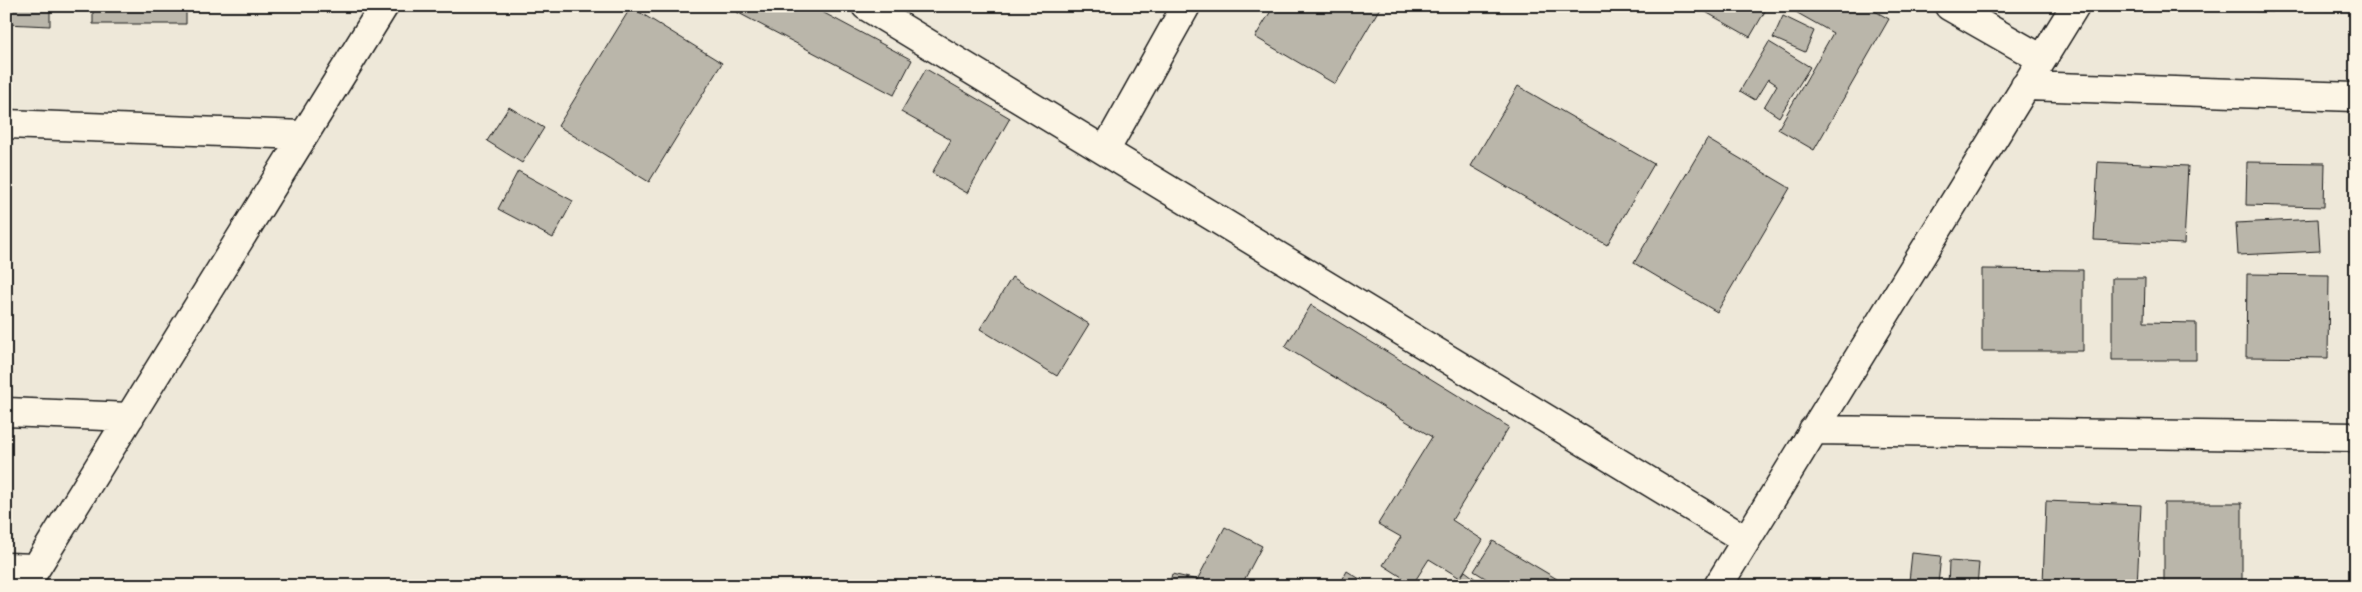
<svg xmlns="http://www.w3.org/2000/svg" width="2362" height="592" viewBox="0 0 2362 592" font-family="Dekko,sans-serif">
<rect width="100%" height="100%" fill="#eee8d9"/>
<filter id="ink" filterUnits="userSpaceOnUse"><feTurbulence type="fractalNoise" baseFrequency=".02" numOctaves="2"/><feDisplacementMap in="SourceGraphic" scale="10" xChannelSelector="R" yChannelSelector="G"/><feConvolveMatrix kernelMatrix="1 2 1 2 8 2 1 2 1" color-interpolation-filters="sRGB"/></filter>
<g filter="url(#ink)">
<path fill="#bab6aa" stroke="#1c1c1c" d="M6,6h44v20l-44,-2z
M93,6h93v18h-93z
M732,6h79l101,54 -18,35 -163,-86z
M1274,6h107l-46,78 -80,-47z
M1695,6h73l-18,31z
M1785,6h81l23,13 -75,131 -36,-21 55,-96z
M2197,6h75v6l-75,-2z
M2325,6h31v4h-31z
M631,7l91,56 -73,119 -91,-56z
M1783,16l31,15 -9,21 -32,-14z
M1769,42l41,25 -31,50 -15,-10 13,-22 -9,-6 -13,21 -15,-9z
M926,69l84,49 -43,75 -35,-20 19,-33 -50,-28z
M1518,86l136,78 -47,81 -136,-79z
M509,107l35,21 -22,35 -35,-22z
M1707,139l83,49 -73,124 -83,-49z
M2098,162l90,4 -4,78 -90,-4z
M2247,162l78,1 -1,44 -78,-2z
M518,171l55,30 -20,37 -55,-29z
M2318,219l2,32 -82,4 -2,-32z
M1982,269l101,1v81h-101z
M2247,274l82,1 -1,83 -82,-1z
M1012,277l77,47 -32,52 -77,-47z
M2112,278h33l-1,44 52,1v37h-84z
M1311,305l198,122 -57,93 31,20 -23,38 -31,-19 -16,25 -30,-19 18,-28 -23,-13 54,-87 -147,-90z
M2046,501l95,4 -4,81 -94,-2z
M2164,503h78v83h-78z
M1225,527l37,19 -21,40h-72l3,-12 25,6z
M1493,541l64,38 -4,7h-55l-24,-15z
M1912,553l29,3 -3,28 -29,-3z
M1949,561l30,2 -2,23h-29z
M1347,571l16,10 -2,5h-22z
M1465,571l20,15h-30z"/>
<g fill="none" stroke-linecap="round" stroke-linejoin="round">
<g stroke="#1c1c1c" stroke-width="31">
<path id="street" d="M866,6l880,534
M1949,6l93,53
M2025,86l331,11
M6,124l298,11
M1105,151l81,-145
M6,412l124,5
M1813,430l543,7
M6,567l30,1
M25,586l359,-580
M1718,586l357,-580"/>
</g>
<use href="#street" stroke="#fcf5e5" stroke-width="28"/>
</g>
</g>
<rect width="2362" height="592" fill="none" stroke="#fcf5e5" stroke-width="25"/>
<rect x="12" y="12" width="2337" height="567" fill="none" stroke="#1c1c1c" stroke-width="2" filter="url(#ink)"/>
</svg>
